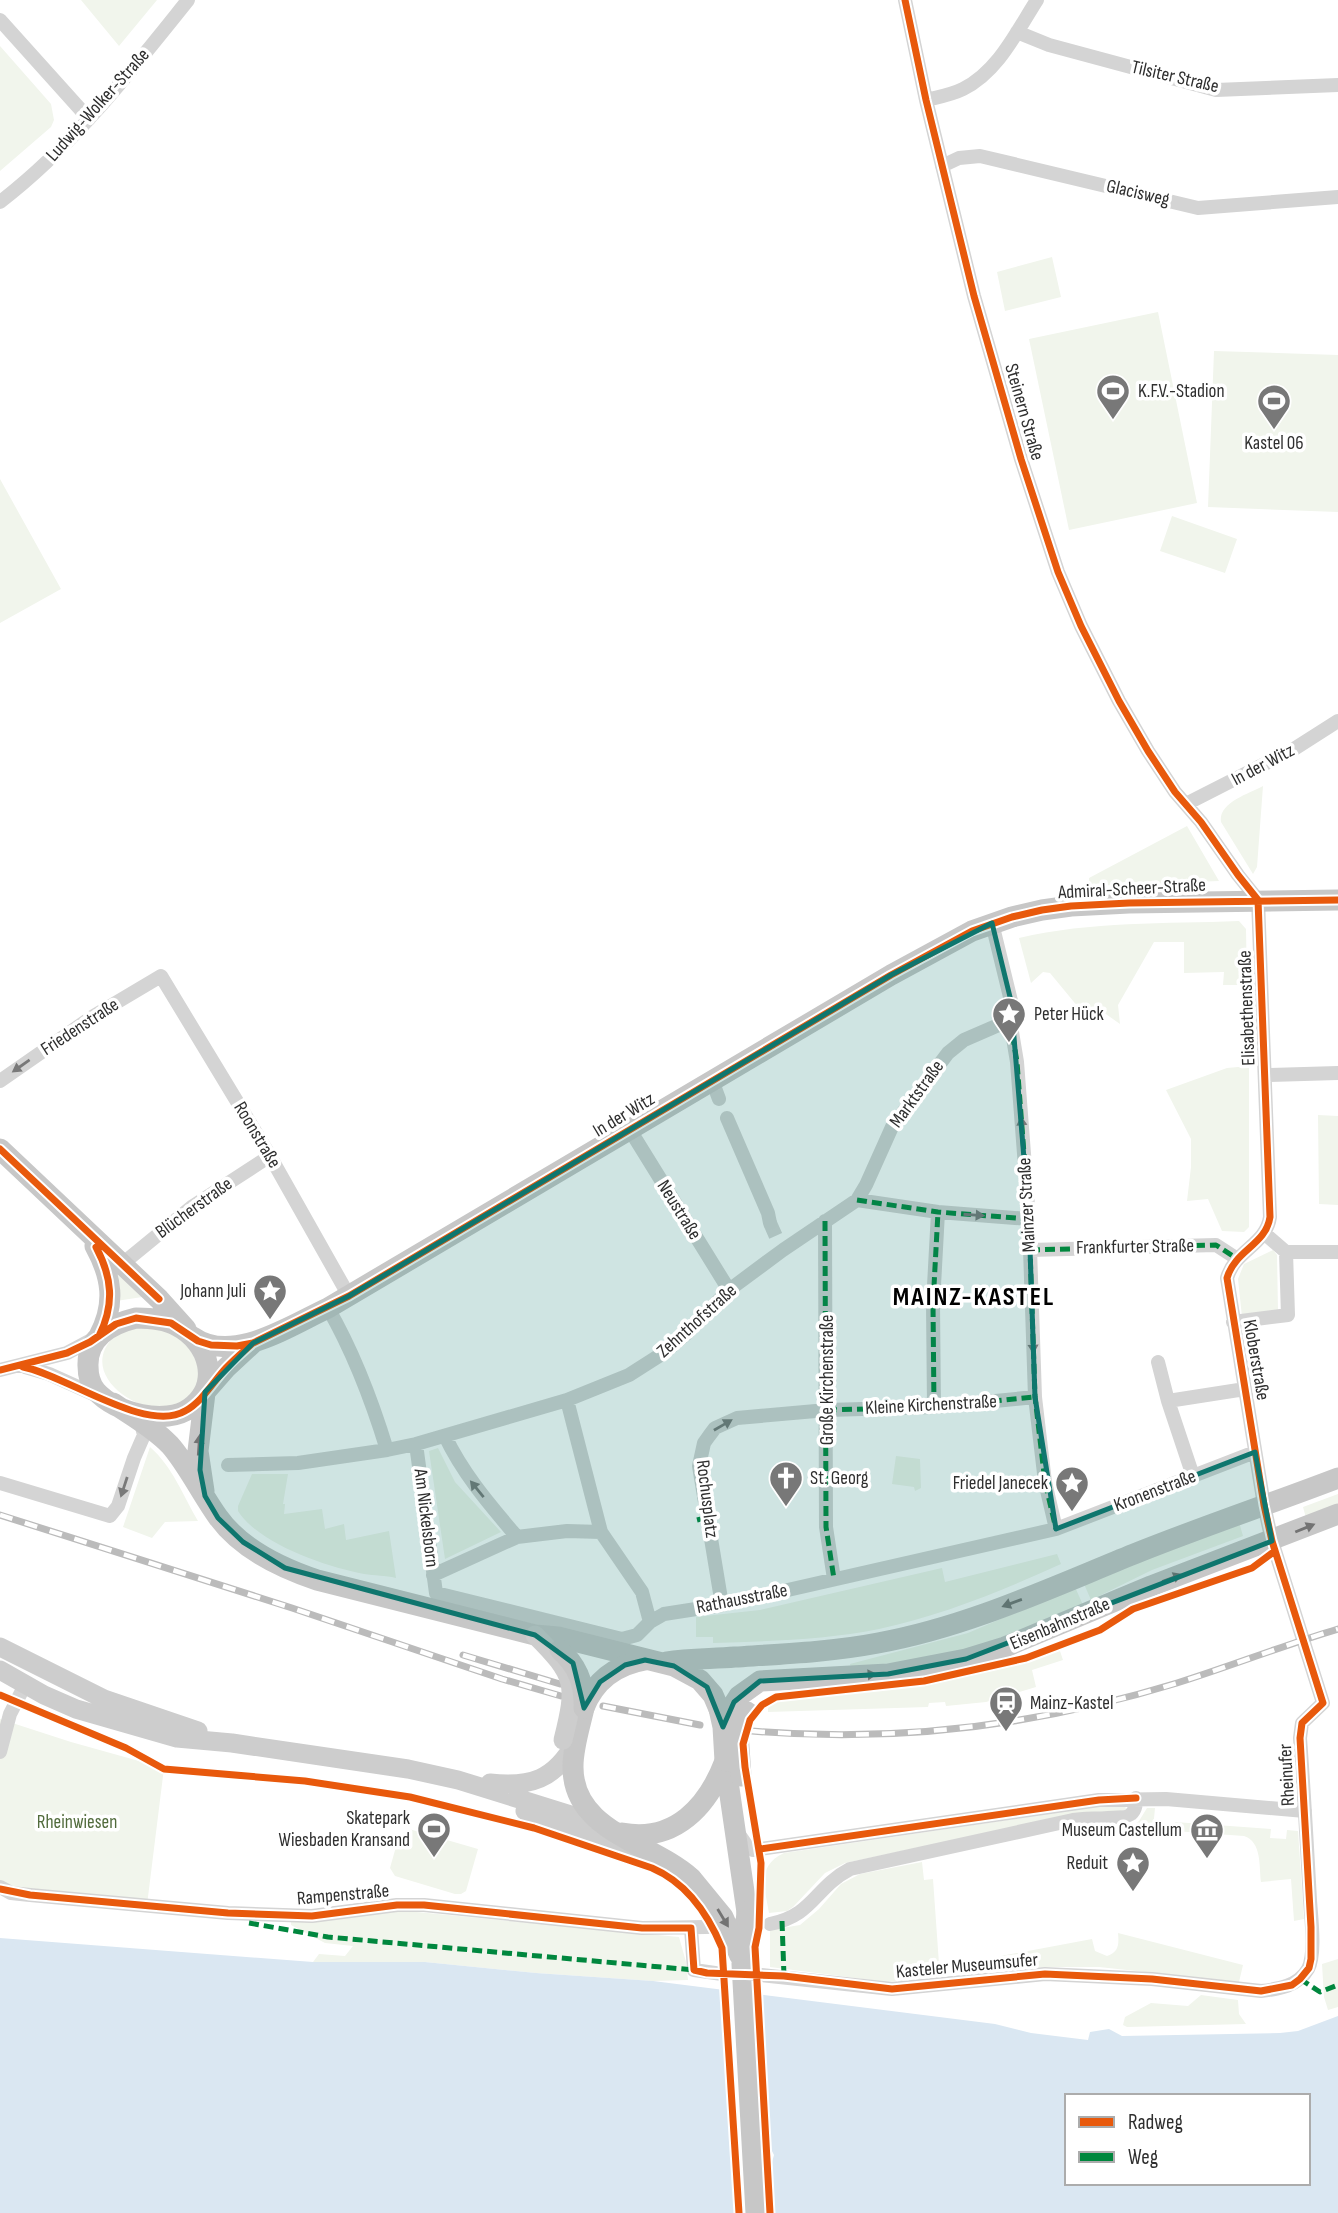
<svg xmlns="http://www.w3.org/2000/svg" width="1338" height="2213" viewBox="0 0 1338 2213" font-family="'Sofia Sans Condensed',sans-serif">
<rect width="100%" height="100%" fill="#fff"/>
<path fill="#f1f5ec" d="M81,0h76l-38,46z
M0,46l51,58 3,16 -3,7 -51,44z
M1052,257l9,40 -56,14 -8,-39z
M1158,312l39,191 -128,27 -40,-191z
M1214,351l124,4v157l-130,-5z
M0,479l61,110 -61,34z
M1172,516l65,23 -12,34 -65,-22z
M1263,786l-6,81 -4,7 -32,-52c-3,-19 27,-28 42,-36z
M1187,826l32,55 -130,5v-8z
M1239,921l7,8 1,56h-24l1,-13 -40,1v-31h-30l-36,63 2,19 -17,-12 -15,7 -38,-46 -7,-1 -12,11 -12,-45c72,-17 146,-14 220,-17z
M1249,1066v161l-5,5 -22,-1 -14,-32 -21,2 4,-34v-28l-25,-49 61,-22z
M1318,1115l20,1v89l-19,-1z
M1273,1250l4,5 1,56 -36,6 -4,-38 6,-15z
M115,1264l34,32 -33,5z
M150,1324l34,13 18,36 -7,22c-8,3 -17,10 -25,12 -30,7 -80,-25 -65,-58 4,-8 10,-15 19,-19 8,-3 18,-4 26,-6z
M150,1447c22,19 33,48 48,74l-33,1 -13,16 -29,-11z
M438,1448l17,34 46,50 -56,27 -16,-108z
M896,1456l24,3 1,29 -6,3 -1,-4 -22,-3z
M252,1474h36l-5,30h2l-1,10 38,-5 3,20 19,-5 2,16 43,-9 7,47c-11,-3 -21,-2 -32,-4 -38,-7 -105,-30 -126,-63v-5z
M1338,1494v13l-32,11 -3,-11z
M1239,1522l4,14 -91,34 -61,30 -7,-16z
M1057,1554l4,10c-59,27 -118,51 -182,65 -54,11 -111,12 -166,14v-6h-17v-20l64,-7 182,-42 3,14z
M1075,1587l8,18 -52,24 -86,28 -94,11 -1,-4 118,-31z
M1059,1648l4,12 -31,10 4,17 -50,15 -40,4 -1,-4 -16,1 -1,4 -160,5v-8l25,-7 126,-12 86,-17z
M0,1719l71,23 93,26 -17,137 -147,-16z
M1125,1805l1,5 -153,26 -128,27 -20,10 -32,34 -6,4 -18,2c-4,-25 -13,-47 15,-60l311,-46z
M1147,1808h8l-2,21 -22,-2 8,-6z
M1175,1822l96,7 -1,9 16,1 1,-9 11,1 6,88 -10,2 -3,-42 -30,3c-2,-16 1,-40 -17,-46l-70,-5z
M409,1829l69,20 -12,42 -5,3h-6l-60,-18 -5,-8 9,-32z
M922,1862l2,18 9,-1 7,99 -54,4 -116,-15v-37l30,-5 19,-16 22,-25 19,-10z
M396,1910l283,27 7,25 2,18 -35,1 -117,-8 -111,-11h-112l6,-8 26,2 8,-10 -28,-3 -34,-18v-4z
M1118,1933l125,32 -4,17 -140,-15h-53l-71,6 -1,-12 118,-22 3,12 12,5c12,-4 12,-12 11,-23z
M1338,1959v48l-10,3 -4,-13 -2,-33z
M1201,1995l37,5 1,14 7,10 -119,3 -4,-2 2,-8 26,-14 37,3z"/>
<path fill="#dae7f2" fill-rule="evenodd" d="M0,1938l313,24h112l111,11 117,8 342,43 36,9 57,7 2,-8 19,-3 13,7 158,-3 18,-2 40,-15v197h-1338zM1067,2096h241v87h-241zM771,2149l3,6 -2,7 -38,1 -1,-9z"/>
<path fill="#fff" fill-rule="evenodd" d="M723,1987l39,5 13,221h-39zM770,2152v7l-33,2 -1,-4 1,-3z"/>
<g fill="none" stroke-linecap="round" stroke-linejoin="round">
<path stroke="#d5d5d5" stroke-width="14" stroke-dasharray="14 7" stroke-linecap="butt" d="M770,1223l8,18
M706,1927l64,-3"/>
<path stroke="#d4d4d4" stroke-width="14" d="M0,20l89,99
M1017,32l32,13 167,45 122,-5
M926,100c12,-3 25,-5 37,-11 35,-17 54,-58 74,-89
M942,166l17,-8 21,-2 218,52 140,-11
M0,202c73,-56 131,-131 188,-202
M1186,804l108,-55 44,-28
M992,923l19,78 -1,19 7,42 12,157 6,178 10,85 11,47
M1266,1075l72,-2
M712,1080l7,19
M0,1081l92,-64 69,-41 109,180 79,140
M727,1118l41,95 2,10
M630,1130l99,160
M857,1200l81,12 91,7
M825,1221l1,306 8,52
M1265,1234l21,18h52
M1030,1250l186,-5 20,13
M121,1265l72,-59 77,-50
M328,1308c26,45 44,93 59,142
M1233,1322l55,-7 -2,-63
M1158,1362l10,39
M25,1367l24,7 51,23
M0,1370l67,-17 30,-16
M567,1400l34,132
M934,1407l-1,-103 5,-92
M445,1436c18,38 45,69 72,101
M416,1444l20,149 186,46 15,-4 13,-13 14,-8 58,-9 334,-76 199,-77
M228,1465l70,-2 89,-13 29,-6 151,-44 62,-25 36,-23 21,-18 43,-44 54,-40 74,-50 9,-15 26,-58 56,-74 16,-13 46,-20
M1193,1476l-25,-75 77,-12
M0,1483l110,33 8,-10 16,-48 10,-23 -3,-12
M433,1575l84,-38 50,-6 34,1 41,60 8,30
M722,1605l-23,-139 5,-23 5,-7 6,-8 22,-10 90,-8 107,-3 101,-10
M0,1752l10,-38 15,-29
M738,1833l9,13 6,4 346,-50 67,-1 139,12
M0,1887l11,6 19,2 198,18 84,3 85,-11h27l218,23 64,-1
M770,1924c44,-9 44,-36 80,-55l223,-49c11,-2 54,-1 58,-6 5,-4 5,-11 5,-16
M691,1928l3,42 28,4
M761,1975l131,14 153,-15 107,5 109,12c18,-2 37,-5 47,-22 8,-15 3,-52 2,-69 -3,-54 -6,-108 -10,-162l2,-15 21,-20 -51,-162 -8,-36 -37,-227c8,-28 39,-33 43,-61l-12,-317 -20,-25 -37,-53 -26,-30 -27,-41 -29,-50 -38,-75 -23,-54 -37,-113 -47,-163 -48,-196 -21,-100"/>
<path stroke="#cdcdcd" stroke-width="19" d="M0,1647l104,52 94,32
M0,1670l44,25 32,14 101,29 55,5 176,26 50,11 145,45
M490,1783c41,4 64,-3 85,-40
M525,1811l28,14 86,25"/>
<path stroke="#c7c7c7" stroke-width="21" d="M0,1149l159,150 27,30
M95,1246c17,31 21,58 4,90
M136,1318c14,0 29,1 41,8 33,17 44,59 13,82 -24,18 -75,5 -94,-17 -6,-7 -8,-15 -8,-25 -1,-29 23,-42 48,-48z
M193,1337c39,28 98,-12 135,-29l563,-333 81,-44 40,-14 30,-7 29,-4 58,-3 209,-3
M205,1392l21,-24 27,-25
M113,1403c19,13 41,25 57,42 17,19 32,50 48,72 23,32 63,51 99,63l218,55 23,2 116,29 26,14 13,15 6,14
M204,1491l-6,-40 7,-58
M666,1662c24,-4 46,-3 69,-5 48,-3 96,-5 143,-14 89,-16 172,-55 256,-89 67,-27 136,-50 204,-76
M584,1708c-4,18 -11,39 -11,58 -1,66 78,76 118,112
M730,1710l9,-14 21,-15 128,-7 78,-15 39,-12 146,-61 187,-72
M725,1761l22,151
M622,1833c53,10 86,-27 103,-72"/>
<g stroke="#bbb" stroke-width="7">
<path id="rail" d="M0,1515l292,93 210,71 59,17
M463,1655l97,29
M603,1706l97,19
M752,1731c143,12 288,-6 425,-48 54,-17 107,-38 161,-54"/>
</g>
<use href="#rail" stroke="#fff" stroke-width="4.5" stroke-dasharray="13" stroke-linecap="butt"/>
<path stroke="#cdcdcd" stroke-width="19" d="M535,1635c41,41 42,49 28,105"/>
<path stroke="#c7c7c7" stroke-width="21" d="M560,1650c18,16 25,34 24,58
M584,1708c11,-28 32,-43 61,-48
M719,1709l4,18 2,34
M741,1776l-3,-43 9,-21
M691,1878l32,39 17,39
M747,1912l-5,52 14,249"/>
<path stroke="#00873e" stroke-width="5" stroke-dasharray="10 5" stroke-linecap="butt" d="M1010,1020l7,42 12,157 6,178 10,85 11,47
M857,1200l81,12 91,7
M825,1221l1,306 8,52
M1030,1250l186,-5 20,13
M934,1407l-1,-103 5,-92
M827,1410l107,-3 101,-10
M697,1520l12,-3
M782,1921l2,55
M249,1923l79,14 366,33
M1300,1979l20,13 18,-7"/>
<g stroke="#fff" stroke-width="11">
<path id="cycleway" d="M0,1149l159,150
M96,1247c16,30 19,57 3,89
M23,1367c43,8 123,67 162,44 17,-9 28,-29 41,-43 8,-9 18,-17 27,-25
M0,1370l67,-17 23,-11 26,-18 20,-6 35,5 27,18 13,4 26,1 16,-3 96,-47 542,-321 81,-44 40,-14 30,-7 29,-4 58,-3 209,-3
M0,1695l126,53 38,21 141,12 105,16 124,31 118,40c35,15 56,46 70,80l17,265
M760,1849l339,-49 37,-2
M0,1889l30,6 198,18 84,3 85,-11h27l218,23h49l3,42 13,3 77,3 108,13 153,-15 107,5 109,12 31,-6 8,-6 9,-11 2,-9v-32l-11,-189 2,-15 21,-20 -51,-162 -8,-36 -37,-227c8,-28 39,-33 43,-61l-12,-317 -20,-25 -37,-53 -26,-30 -27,-41 -29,-50 -38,-75 -23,-54 -37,-113 -47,-163 -48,-196 -21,-100
M770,2213l-15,-266 4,-19 2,-65 -16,-96 -2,-23 7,-24 12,-15 14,-8 148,-16 102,-23 74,-28 33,-21 119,-41 23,-17"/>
</g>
<use href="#cycleway" stroke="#e8590c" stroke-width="7"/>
</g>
<defs><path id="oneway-solid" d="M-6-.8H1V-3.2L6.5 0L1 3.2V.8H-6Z" transform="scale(1.75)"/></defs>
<g fill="#797979">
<use href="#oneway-solid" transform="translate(21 1066) rotate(145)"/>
<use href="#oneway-solid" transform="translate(1022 1127) rotate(-95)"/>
<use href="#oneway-solid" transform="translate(974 1215) rotate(4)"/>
<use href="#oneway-solid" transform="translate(1033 1343) rotate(88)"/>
<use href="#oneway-solid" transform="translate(723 1425) rotate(-30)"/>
<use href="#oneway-solid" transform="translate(124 1487) rotate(108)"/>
<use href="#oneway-solid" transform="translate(477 1489) rotate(-129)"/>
</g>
<g fill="#737373">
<use href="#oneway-solid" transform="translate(199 1445) rotate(-86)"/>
<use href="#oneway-solid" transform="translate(1305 1528) rotate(-22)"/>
<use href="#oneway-solid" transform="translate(1172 1578) rotate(-20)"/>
<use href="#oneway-solid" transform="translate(1012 1603) rotate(160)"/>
<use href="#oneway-solid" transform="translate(866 1675) rotate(-5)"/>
<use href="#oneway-solid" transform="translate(723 1918) rotate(59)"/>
</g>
<path fill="#0f766e" fill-opacity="0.2" stroke="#0f766e" stroke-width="5" stroke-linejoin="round" d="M992,923l19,78 18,218 6,178 21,132 199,-77 17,89 -306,118 -78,15 -128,7 -26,21 -11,25 -16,-40 -33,-21 -29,-6 -20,5 -25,17 -16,26 -11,-45 -38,-28 -250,-67 -42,-26 -25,-24 -13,-22 -5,-26 5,-78 48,-49 96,-47 542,-321z"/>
<defs>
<g id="stadium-pin" transform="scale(1.75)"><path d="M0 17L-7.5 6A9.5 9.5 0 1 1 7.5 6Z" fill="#787878" stroke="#fff"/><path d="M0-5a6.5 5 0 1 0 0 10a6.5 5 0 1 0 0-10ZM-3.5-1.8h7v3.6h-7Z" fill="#fff"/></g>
<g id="sight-pin" transform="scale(1.75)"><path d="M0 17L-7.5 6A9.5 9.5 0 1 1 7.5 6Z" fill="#787878" stroke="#fff"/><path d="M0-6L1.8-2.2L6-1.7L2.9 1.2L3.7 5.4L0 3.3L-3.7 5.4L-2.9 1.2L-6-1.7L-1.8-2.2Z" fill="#fff"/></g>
<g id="church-pin" transform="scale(1.75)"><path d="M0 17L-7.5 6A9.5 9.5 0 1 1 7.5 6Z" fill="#787878" stroke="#fff"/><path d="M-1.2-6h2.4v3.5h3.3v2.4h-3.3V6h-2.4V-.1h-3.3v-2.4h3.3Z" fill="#fff"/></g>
<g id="station-pin" transform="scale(1.75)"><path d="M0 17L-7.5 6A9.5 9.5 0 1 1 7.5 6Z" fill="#787878" stroke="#fff"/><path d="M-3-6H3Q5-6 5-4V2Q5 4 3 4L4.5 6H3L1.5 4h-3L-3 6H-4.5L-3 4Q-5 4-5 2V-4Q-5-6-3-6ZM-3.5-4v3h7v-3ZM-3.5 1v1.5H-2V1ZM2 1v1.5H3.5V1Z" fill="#fff"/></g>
<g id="museum-pin" transform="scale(1.75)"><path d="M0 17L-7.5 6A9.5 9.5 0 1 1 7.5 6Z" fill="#787878" stroke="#fff"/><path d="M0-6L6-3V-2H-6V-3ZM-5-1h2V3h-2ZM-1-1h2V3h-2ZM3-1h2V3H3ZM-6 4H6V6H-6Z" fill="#fff"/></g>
</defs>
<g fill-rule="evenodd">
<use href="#stadium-pin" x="1113" y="391"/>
<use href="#stadium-pin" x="1274" y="401"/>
<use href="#sight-pin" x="1009" y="1014"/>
<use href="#sight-pin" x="270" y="1291"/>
<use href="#church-pin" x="786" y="1478"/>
<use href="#sight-pin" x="1072" y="1483"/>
<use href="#station-pin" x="1006" y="1703"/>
<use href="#stadium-pin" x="434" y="1829"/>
<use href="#museum-pin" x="1207" y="1830"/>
<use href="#sight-pin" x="1133" y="1863"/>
</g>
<g text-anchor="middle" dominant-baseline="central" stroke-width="7" stroke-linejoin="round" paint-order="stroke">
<g font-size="19" fill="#2f2f2f" stroke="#fff">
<text transform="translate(1175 77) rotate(13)">Tilsiter Straße</text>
<text transform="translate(98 105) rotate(-48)">Ludwig-Wolker-Straße</text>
<text transform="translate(1138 193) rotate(13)">Glacisweg</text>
<text transform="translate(1024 412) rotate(74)">Steinern Straße</text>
<text transform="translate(1263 765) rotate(-28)">In der Witz</text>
<text transform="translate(1132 889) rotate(-3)">Admiral-Scheer-Straße</text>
<text transform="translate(1247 1008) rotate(-92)">Elisabethenstraße</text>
<text transform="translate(80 1027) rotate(-33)">Friedenstraße</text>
<text transform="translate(917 1094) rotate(-54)">Marktstraße</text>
<text transform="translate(624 1115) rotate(-31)">In der Witz</text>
<text transform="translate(257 1135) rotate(59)">Roonstraße</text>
<text transform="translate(1027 1205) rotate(-93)">Mainzer Straße</text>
<text transform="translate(194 1208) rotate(-36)">Blücherstraße</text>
<text transform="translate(679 1210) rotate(58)">Neustraße</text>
<text transform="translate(1135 1247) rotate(-1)">Frankfurter Straße</text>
<text transform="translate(697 1321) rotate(-42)">Zehnthofstraße</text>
<text transform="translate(1256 1360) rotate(80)">Kloberstraße</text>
<text transform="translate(827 1380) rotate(-90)">Große Kirchenstraße</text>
<text transform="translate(931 1405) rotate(-3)">Kleine Kirchenstraße</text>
<text transform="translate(1155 1491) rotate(-21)">Kronenstraße</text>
<text transform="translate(707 1499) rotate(83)">Rochusplatz</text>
<text transform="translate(426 1518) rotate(83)">Am Nickelsborn</text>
<text transform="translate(742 1599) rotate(-11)">Rathausstraße</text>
<text transform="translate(1060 1624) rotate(-23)">Eisenbahnstraße</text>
<text transform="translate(1287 1775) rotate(-93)">Rheinufer</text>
<text transform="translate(343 1895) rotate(-5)">Rampenstraße</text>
<text transform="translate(967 1966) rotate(-5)">Kasteler Museumsufer</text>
</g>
<g font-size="19" fill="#2f2f2f" stroke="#fff" text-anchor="end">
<text x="1138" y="391" text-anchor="start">K.F.V.-Stadion</text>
<text x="1274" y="443" text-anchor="middle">Kastel 06</text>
<text x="1034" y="1014" text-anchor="start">Peter Hück</text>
<text x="246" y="1291">Johann Juli</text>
<text x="810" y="1478" text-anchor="start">St. Georg</text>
<text x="1048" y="1483">Friedel Janecek</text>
<text x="1030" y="1703" text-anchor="start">Mainz-Kastel</text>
<text x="410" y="1818">Skatepark<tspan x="410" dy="22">Wiesbaden Kransand</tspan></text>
<text x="1182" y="1830">Museum Castellum</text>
<text x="1108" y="1863">Reduit</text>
</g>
<g font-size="19" fill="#516b3c" stroke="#fff">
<text x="77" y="1822">Rheinwiesen</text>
</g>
<g font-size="26" font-weight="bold" letter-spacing="2" fill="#000" stroke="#fff">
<text x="974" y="1297">MAINZ-KASTEL</text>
</g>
</g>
<rect x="1065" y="2094" width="245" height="91" fill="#ffffff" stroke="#acacac" stroke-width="2"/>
<rect x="1079" y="2117" width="35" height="10" fill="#e8590c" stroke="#acacac" stroke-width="2"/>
<text x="1128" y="2129" font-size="21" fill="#2f2f2f">Radweg</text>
<rect x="1079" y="2152" width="35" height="10" fill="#00873e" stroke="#acacac" stroke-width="2"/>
<text x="1128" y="2164" font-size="21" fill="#2f2f2f">Weg</text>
</svg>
